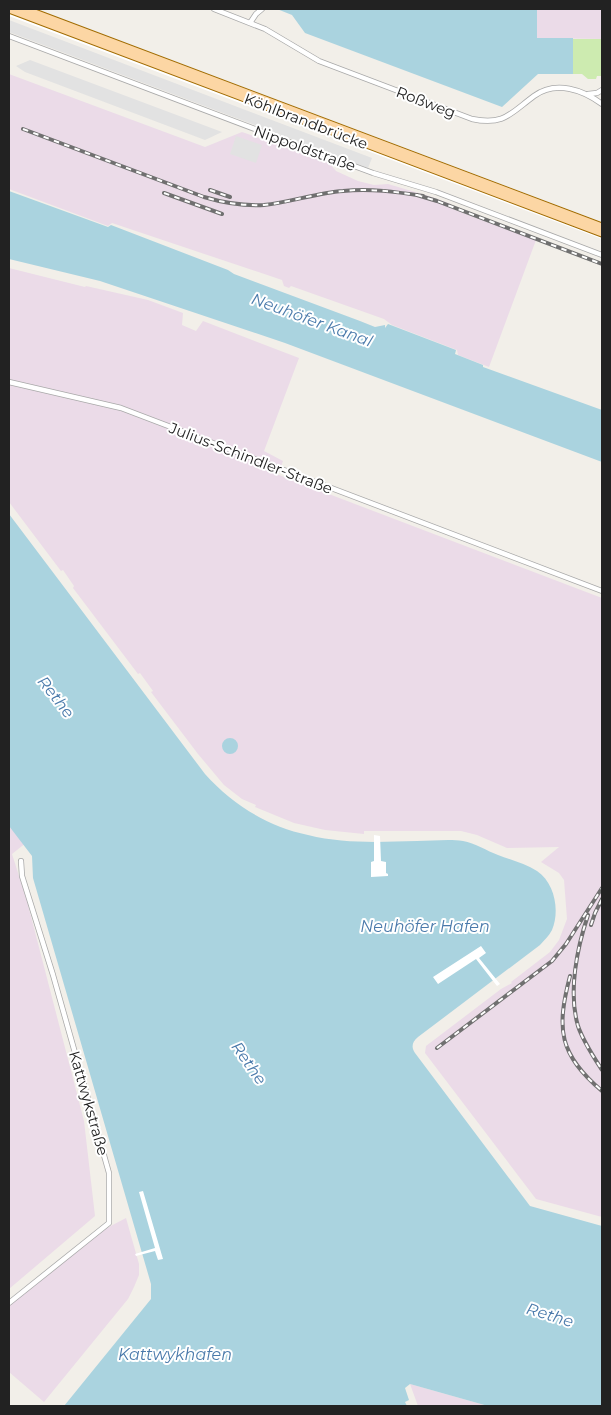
<svg xmlns="http://www.w3.org/2000/svg" width="611" height="1415" viewBox="0 0 611 1415" font-family="Montserrat,sans-serif">
<rect width="100%" height="100%" fill="#f2efe9"/>
<path fill="#ebdbe8" d="M537,9h65v30l-65,-1z
M9,74l196,73 37,-15 81,28 8,5 5,6 22,10 16,4 14,-1 44,13 19,7 -1,4 86,32 -47,127 -31,-12 -1,-5 -65,-25 -8,-6 -93,-33 -2,2 -5,-2 -2,-6 -170,-57 -4,3 -99,-37z
M9,268l76,19 1,-1 62,14 35,13 -1,12 14,6 7,-10 96,37 -35,93 19,10 -4,11 -6,-3 -2,3 331,126v619l-66,-18 -111,-146 1,-7 75,-57 11,-6 -1,-1 39,-30 9,-12 8,-21 -3,-39 -5,-7 -18,-11 18,-15 -52,1 -30,-13 -16,-4h-97v3l-39,-4 -31,-7 -39,-16 1,-2 -14,-6 -18,-14 -26,-31 -47,-62 2,-1 -13,-18 -2,1 -65,-86 1,-2 -11,-16 -2,1 -52,-69z
M9,819l18,23 -15,12 15,47 57,220 11,95 -86,73z
M126,1218l13,46v11l-5,12 -6,12 -84,103 -35,-30v-67l94,-75z
M410,1384l78,22h-70z"/>
<path fill="#cdebb0" d="M573,39h29v37h-5l-1,3h-8l-6,-5h-9z"/>
<path fill="#e2e2e2" d="M9,20l363,138 -4,10 -359,-136z
M30,60l192,72 -17,8 -180,-68 -9,-6z
M236,136l26,9 -6,18 -26,-9z"/>
<path fill="#aad3df" d="M277,9h260v29h36v36h-35l-36,33 -197,-74 -13,-18z
M9,191l99,36 3,-2 117,45 6,4 126,47 15,6 10,-2v3l3,-4 68,26 -1,4 28,11v2l119,43v52l-317,-119 -185,-62 -91,-22z
M9,514l196,260c28,31 62,52 103,61 36,9 72,7 109,6 15,0 32,-2 46,0 12,2 24,10 35,14 13,5 28,9 39,16 18,12 23,40 15,59 -3,6 -8,10 -12,15l-122,92c-6,5 -7,10 -3,16l115,153 72,20v180h-114l-78,-22 -5,4 4,12 -4,2 2,4h-343l87,-107v-15l-118,-406 -1,-22 -23,-30z
M222 746a8 8 0 1 1 16 0a8 8 0 1 1-16 0Z"/>
<path fill="#fff" d="M9,9h26l567,213v17l-593,-223z
M374,835l6,1 1,25 5,1v11l2,1v2l-17,1v-15l3,-1z
M481,946l5,7 -7,5 21,26 -3,2 -21,-27 -38,25 -5,-7z
M143,1191l20,68 -5,1 -3,-9 -19,5 -1,-2 20,-6 -16,-56z"/>
<g fill="none" stroke-linecap="round" stroke-linejoin="round">
<g stroke="#a9a9a9" stroke-width="6">
<path id="minor" d="M214,9l51,20 54,32 153,58c32,7 39,-6 62,-23 22,-16 49,-6 68,8
M250,23l6,-9 6,-5
M9,36l259,98 105,39 63,19 166,63
M588,94l9,-1 5,-3
M9,382l112,26 481,183
M9,1303l100,-80v-50l-56,-198 -31,-99 -1,-15"/>
</g>
<g stroke="#a06b00" stroke-width="9">
<path id="primary" d="M9,9l593,224
M24,9l578,218"/>
</g>
<use href="#minor" stroke="#fff" stroke-width="4.5"/>
<use href="#primary" stroke="#fcd6a4" stroke-width="7"/>
<g stroke="#707070" stroke-width="4">
<path id="rail" d="M23,129l181,68c20,6 40,9 60,8 27,-3 53,-12 79,-14 27,-3 54,1 80,5
M210,190l20,7
M164,193l58,21
M417,195l20,6 165,63
M588,915c-11,33 -20,77 -10,111 5,15 15,30 24,44
M591,925l4,-12 7,-14
M570,976c-14,54 -11,78 32,115
M437,1048l115,-87 14,-17 36,-56"/>
</g>
<use href="#rail" stroke="#fff" stroke-width="2" stroke-dasharray="5.5" stroke-linecap="butt"/>
</g>
<g text-anchor="middle" dominant-baseline="central" stroke-width="4" stroke-linejoin="round" paint-order="stroke">
<g font-size="15" fill="#222" stroke="#fff">
<text transform="translate(426 102) rotate(21)">Roßweg</text>
<text transform="translate(306 121) rotate(21)">Köhlbrandbrücke</text>
<text transform="translate(305 148) rotate(20)">Nippoldstraße</text>
<text transform="translate(251 458) rotate(21)">Julius-Schindler-Straße</text>
<text transform="translate(89 1103) rotate(74)">Kattwykstraße</text>
</g>
<g font-size="16" font-style="italic" fill="#4a7aab" stroke="#fff">
<text transform="translate(312 320) rotate(20)">Neuhöfer Kanal</text>
<text transform="translate(56 697) rotate(52)">Rethe</text>
<text x="425" y="926">Neuhöfer Hafen</text>
<text transform="translate(249 1063) rotate(55)">Rethe</text>
<text transform="translate(550 1315) rotate(17)">Rethe</text>
<text x="175" y="1354">Kattwykhafen</text>
</g>
</g>
<rect width="611" height="1415" fill="none" stroke="#222222" stroke-width="20"/>
</svg>
